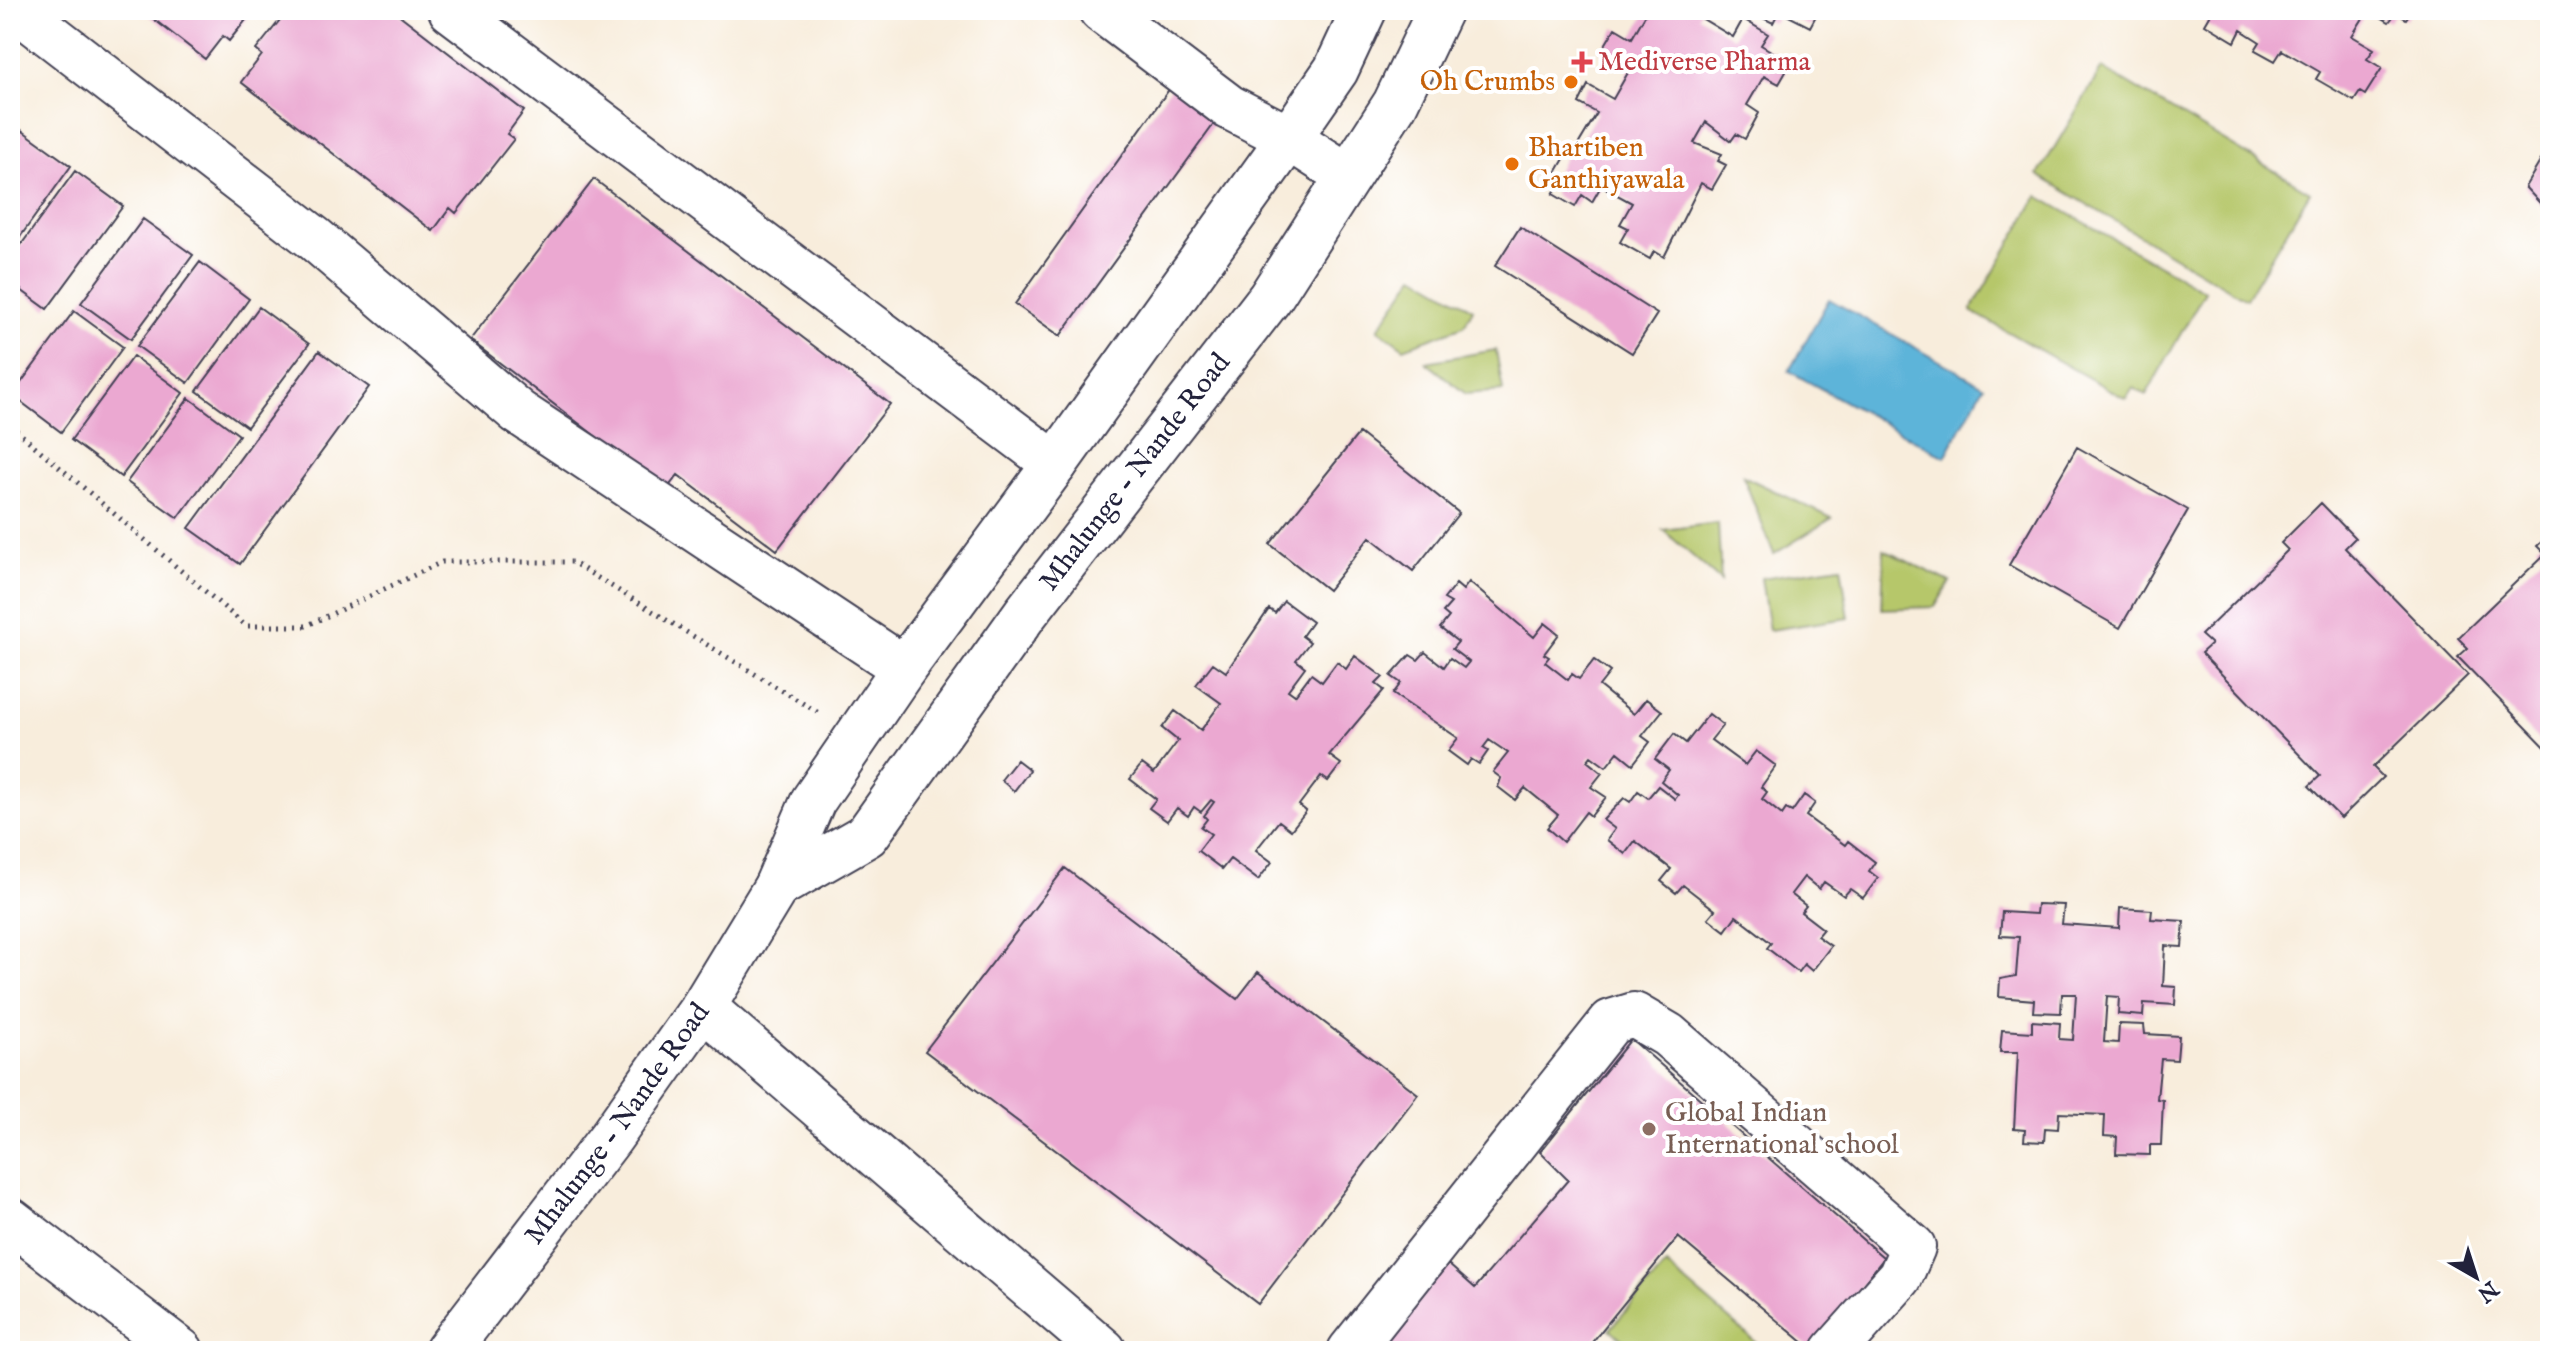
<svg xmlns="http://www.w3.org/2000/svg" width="2560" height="1361" viewBox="0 0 2560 1361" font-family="'IM FELL English',serif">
<rect width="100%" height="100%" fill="#fff"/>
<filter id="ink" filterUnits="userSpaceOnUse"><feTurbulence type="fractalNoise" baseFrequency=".0125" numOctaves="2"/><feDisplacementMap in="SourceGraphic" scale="16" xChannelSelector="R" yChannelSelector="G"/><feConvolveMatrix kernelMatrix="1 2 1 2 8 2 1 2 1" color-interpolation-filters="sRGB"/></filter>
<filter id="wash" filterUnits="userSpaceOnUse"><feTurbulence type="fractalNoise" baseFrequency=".006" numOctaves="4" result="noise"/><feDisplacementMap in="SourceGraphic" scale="32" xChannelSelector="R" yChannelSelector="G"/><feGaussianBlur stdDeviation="1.8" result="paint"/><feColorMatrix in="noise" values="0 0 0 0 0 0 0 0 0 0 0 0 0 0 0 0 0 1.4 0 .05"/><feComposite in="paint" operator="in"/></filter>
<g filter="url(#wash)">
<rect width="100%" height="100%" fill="#f8eddc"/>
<path fill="#b6c76a" stroke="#6c7452" stroke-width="2" d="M2102,68l208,124 -64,107 -208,-124z
M2038,196l167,95 -59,104 -13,-7 -7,11 -155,-88z
M1415,275l58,34 -9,17 -60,22 -26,-19z
M1496,350l7,41 -37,3 -40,-32z
M1743,476l89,42 -58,36z
M1718,523l3,58 -58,-51z
M1884,550l66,32 -15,25 -53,2z
M1841,566l8,52 -80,12 -8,-52z
M1666,1265l100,86h-130l-26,-22z"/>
<path fill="#5db4d9" stroke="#406b8a" stroke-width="2" d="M1829,299l155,87 -39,71 -156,-86z"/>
<g id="blocks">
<path fill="#eba8d1" d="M142,10h112l-25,31 -6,-5 -18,23z
M288,10h105l131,101 -17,23 7,5 -58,74 -6,-5 -17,23 -192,-149 21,-27 -6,-5z
M1648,10h53l-3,6 35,21 10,-18 25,15 -7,11 30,18 -12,21 -15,-8 -17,29 12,8 -14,26 -9,-5 -5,7 -25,-19 -12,21 28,11 -4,7 8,4 -14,24 -11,-6 -37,74 -10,-6 -4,8 -30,-17 8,-14 -8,-4 12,-21 -31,-17 -9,16 -10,-7 -7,12 -22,-13 9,-14 -8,-4 14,-24 4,3 25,-42 -18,-10 9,-18 25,14 17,-30 -29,-17 14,-24 17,10z
M1747,10h72l-9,17 -31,-16 -6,12z
M2213,10h155l-16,26 22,13 -7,10 15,9 -17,27 -5,-3 -6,9 -38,-22 4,-7 -38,-22 -7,11 -20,-11 5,-8 -19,-12 -6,12 -30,-18z
M2369,10h43l-6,9 -10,-6 -7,9z
M1173,84l46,33 -159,219 -45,-32z
M20,129l51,37 -61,85v-109z
M2550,145v69l-25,-27z
M75,171l48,35 -76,103 -37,-27v-22z
M594,179l296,225 -113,146 -99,-75 -12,15 -196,-150z
M143,219l50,36 -62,84 -50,-36z
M1520,227l137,87 -25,39 -137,-87z
M200,262l49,37 -61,84 -51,-37z
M259,307l50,37 -62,83 -50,-36z
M74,311l49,36 -62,85 -49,-37z
M319,351l50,36 -129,177 -51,-36z
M133,356l50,37 -62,84 -50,-37z
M189,398l50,37 -61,83 -51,-36z
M1359,433l100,80 -46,58 -43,-34 -42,53 -58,-46z
M2077,447l111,63 -68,118 -111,-63z
M2321,503l34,35 -10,10 123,127 -95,92 10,10 -42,41 -32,-32 11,-10 -119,-123 10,-9 -10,-9 87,-85 -7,-7z
M2550,534v218l-92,-95 10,-9 -10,-10 87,-84 -8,-8z
M1469,582l65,55 11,-14 14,11 -15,20 5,3 -4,5 23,18 4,-6 7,5 15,-19 16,12 -11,14 35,28 12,-15 16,12 -20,25 8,6 -17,22 -15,-12 -12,15 -15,-11 -4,5 15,12 -11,14 15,10 -15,19 -5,-4 -23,30 -16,-14 11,-13 -33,-27 -10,12 -17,-13 3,-9 -8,-6 15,-19 -19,-13 -6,8 5,3 -9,13 -8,-5 -4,6 -19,-14 10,-13 -65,-44 8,-11 -10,-7 19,-21 8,5 7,-8 19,15 6,-9 14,10 5,-6 -17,-13 6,-7 -18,-14 9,-11 -6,-5 8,-9 -7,-4 12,-15 7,6z
M1284,601l28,21 -10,14 8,6 -14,18 9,7 -17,23 7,5 16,-21 11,8 15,-20 9,7 9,-13 28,21 -7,7 8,6 -55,65 12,9 -13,17 -7,-5 -22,29 7,6 -15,19 -12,-9 -23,29 16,12 -14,18 -28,-21 -8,10 -24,-18 13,-17 -10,-7 6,-8 -3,-3 10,-14 -3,-2 -10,12 -7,-5 -6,9 -11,-8 -10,13 -18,-13 7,-9 -26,-20 12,-15 12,9 24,-32 -16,-13 13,-17 26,19 20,-27 -25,-18 17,-22 13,9 43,-63 6,4z
M1709,714l14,11 -12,15 34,25 11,-14 20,15 -15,21 6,5 -5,7 20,16 4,-6 6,3 12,-17 11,8 -9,13 39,29 3,-4 27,21 -6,9 9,7 -15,20 -13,-9 -6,7 -20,-14 -5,7 -15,-12 -13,17 15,12 -5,6 22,17 -6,7 14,10 -19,25 -8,-7 -6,8 -31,-24 4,-5 -35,-27 -11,15 -17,-13 7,-8 -32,-25 -7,8 -15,-12 10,-12 -36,-28 -10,13 -18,-14 8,-11 -12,-9 21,-22 6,4 8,-11 10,7 10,-12 17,13 3,-4 -17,-14 8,-11 -14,-11 19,-25 12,9z
M1017,760l13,10 -16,21 -13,-11z
M1065,868l172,131 21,-27 160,122 -160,210 -333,-253z
M2037,904l27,1 -2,19 57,4 1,-20 32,2 -1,9 33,2 -2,26 -17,-1 -2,40 13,1 -1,18 -31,-2 -1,13 -25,-2 1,-17 -12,-1 -3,46 14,1 1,-19 25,1 1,9 34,2 -2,24 -16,-1 -4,40 6,1 -2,45h-11v10l-34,-1 1,-17 -13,-1 1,-21 -46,-2 -1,16 -13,-1 -1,14 -20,-1 1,-11 -11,-1 4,-77h-18l2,-22 30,2v-11l28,2 -1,16 14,1 3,-46h-14l-1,19 -28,-1 1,-12 -35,-3 1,-18 16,-3 3,-39 -19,-1 2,-24 34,2z
M1631,1039l253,219 -73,91 -133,-112 -93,114h-208l71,-87 27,24 93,-108 -28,-28z"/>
</g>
</g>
<g filter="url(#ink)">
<use href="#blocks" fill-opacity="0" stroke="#424053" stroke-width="2"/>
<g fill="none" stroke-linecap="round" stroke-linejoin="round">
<g stroke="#424053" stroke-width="48">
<path id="minor" d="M18,10l297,229 203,173 386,256
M451,10l604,454
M1101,10l128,97 60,31 59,38
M703,1007l401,344
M10,1220l171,131
M1350,1351l261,-329 23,-7 34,20 245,212 -13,30 -66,74"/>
</g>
<g stroke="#424053" stroke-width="48">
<g id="major">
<path id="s1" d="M776,887l91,-52 158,-221 245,-316 125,-194 45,-94"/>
<path id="s2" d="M447,1351l164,-214 92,-130 73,-120 37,-86 91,-133 151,-204 234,-326 47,-68 28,-60"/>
</g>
</g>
<path stroke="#424053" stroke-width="5" stroke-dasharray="2 6" stroke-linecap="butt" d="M10,425l236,201h60l136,-64h130l250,153"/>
<use href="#minor" stroke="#fff" stroke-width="44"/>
<use href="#major" stroke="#fff" stroke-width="44"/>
</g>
</g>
<path fill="#e0444e" stroke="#fff" stroke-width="3" d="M1578 50h8v8h8v8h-8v8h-8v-8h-8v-8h8z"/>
<g fill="#e8710a" stroke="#fff" stroke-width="3">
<circle cx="1571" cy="82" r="8"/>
<circle cx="1512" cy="164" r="8"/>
</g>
<circle fill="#8d6e63" stroke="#fff" stroke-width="3" cx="1649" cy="1129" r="8"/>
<g text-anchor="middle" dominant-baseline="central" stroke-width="8" stroke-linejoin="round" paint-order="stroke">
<g font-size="28" fill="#be3a42" stroke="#fff" text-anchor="start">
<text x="1598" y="62">Mediverse Pharma</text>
</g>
<g font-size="28" fill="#c56008" stroke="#fff" text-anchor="end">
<text x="1555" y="82">Oh Crumbs</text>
<text x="1528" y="148" text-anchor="start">Bhartiben<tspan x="1528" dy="32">Ganthiyawala</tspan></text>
</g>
<g font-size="28" fill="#22223b" stroke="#fff">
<text stroke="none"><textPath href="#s1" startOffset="556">Mhalunge - Nande Road</textPath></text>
<text stroke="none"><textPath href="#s2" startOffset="284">Mhalunge - Nande Road</textPath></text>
</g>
<g font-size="28" fill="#785e54" stroke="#fff" text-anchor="start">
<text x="1665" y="1113">Global Indian<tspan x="1665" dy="32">International school</tspan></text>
</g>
</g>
<rect width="2560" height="1361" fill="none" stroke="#fff" stroke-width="40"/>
<g transform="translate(2476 1277) rotate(141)" stroke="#ffffff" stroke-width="6" paint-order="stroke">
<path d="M0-6L14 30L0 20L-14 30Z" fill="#22223b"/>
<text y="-12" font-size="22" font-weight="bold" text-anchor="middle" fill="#22223b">N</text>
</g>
</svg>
